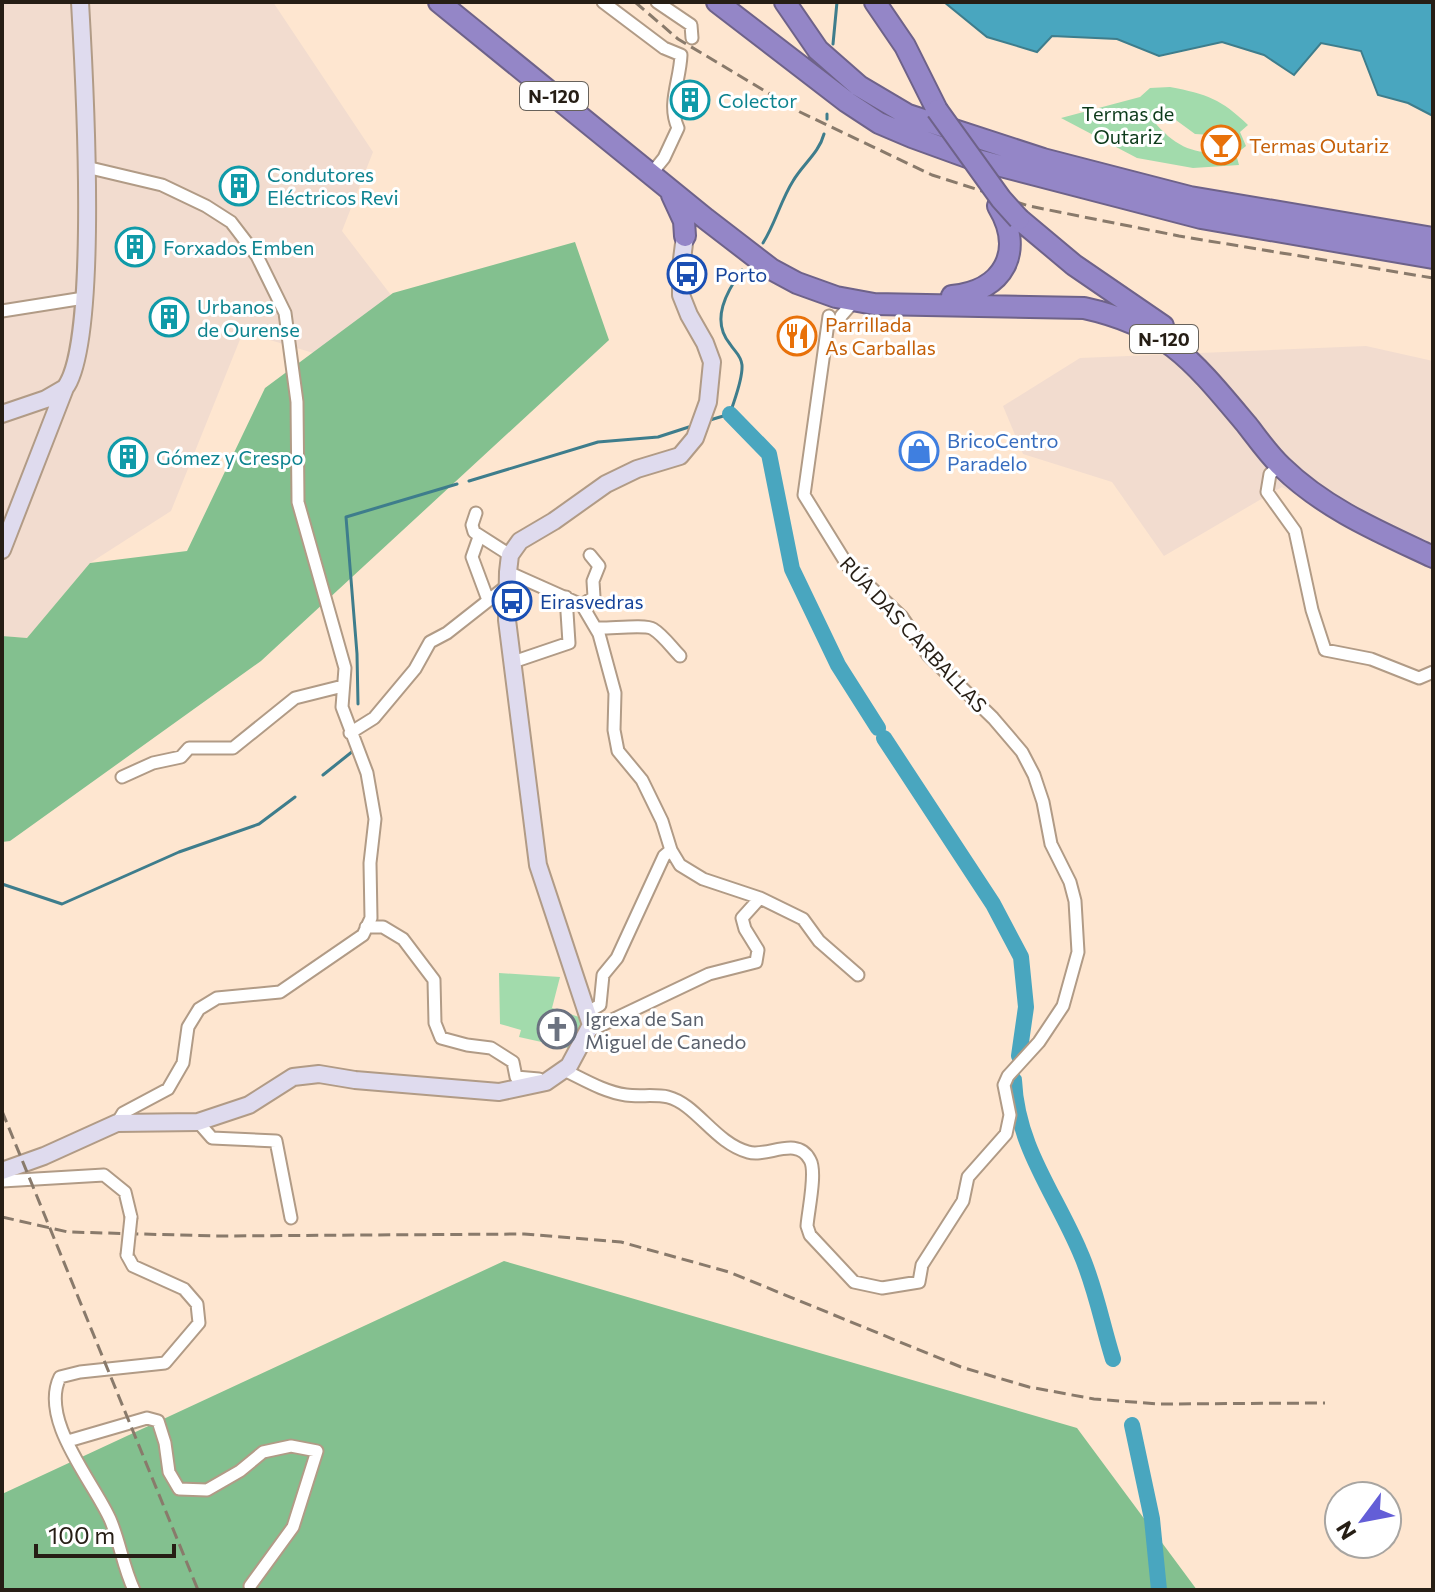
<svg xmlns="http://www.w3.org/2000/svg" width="1435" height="1592" viewBox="0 0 1435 1592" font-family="Commissioner,sans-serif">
<rect width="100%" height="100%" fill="#fee6d0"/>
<path fill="#f2dccf" d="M2,2h271l100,150 -31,79 65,85 -30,56 -134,-40 -72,179 -81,52 -63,75 -25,-2z
M1366,346l67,15v204l-151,-78 -118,69 -52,-74 -89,-28 -20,-48 77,-48z"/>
<path fill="#a2dbac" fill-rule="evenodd" d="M1170,87c37,7 51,12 78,38l-8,7 6,14 -10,8 3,11 -46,3 -56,-10 -76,-40 79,-21 10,-9zM1169,115l26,19 34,2 7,17c-37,1 -55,-1 -80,-29z
M499,973l61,4 -8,31 33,11 -12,30 -54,-12 2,-7 -21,-6z"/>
<path fill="#83c08f" d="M575,242l34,98 -348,321 -251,180 -8,1v-206l25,2 63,-75 97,-12 78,-163 128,-95z
M504,1261l573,167 120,162h-1195v-96z"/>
<path fill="#49a6bf" stroke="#3e7d8c" stroke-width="2" d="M944,2h489v114l-25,-13 -30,-8 -17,-44 -40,-8 -27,32 -30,-20 -42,-13 -63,14 -42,-17 -65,-3 -15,16 -50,-15z"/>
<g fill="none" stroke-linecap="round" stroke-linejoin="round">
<path stroke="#3e7d8c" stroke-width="3" d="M833,44l4,-42
M827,119v-5
M763,243c12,-19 18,-43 30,-62 10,-17 26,-28 31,-47
M710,420l20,-6c4,-14 13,-34 12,-49 -1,-10 -7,-13 -12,-21 -20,-24 -3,-53 12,-74
M469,481l129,-39 60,-5 34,-11
M358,704l-1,-50 -11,-137 111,-33
M323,775l30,-24
M2,884l60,20 117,-52 80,-28 36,-27"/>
<path stroke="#49a6bf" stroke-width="16" d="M730,414l39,40 23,115 46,96 40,63
M884,738l109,166 28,53 5,50 -7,49
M1014,1080c3,67 41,113 66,172 15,33 22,72 33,107
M1132,1425l20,94 7,71"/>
<g stroke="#b19b86" stroke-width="15">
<path id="street" d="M603,2l61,46 17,7c-1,26 -14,49 -3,73l-14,30 -13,16
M657,2l34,23 1,13
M86,167l76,18 44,21 25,16 26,34 28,57 12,89 1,100 47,166 -3,39 25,66 8,46 -5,44 1,55 -8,17 -83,57 -63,6 -18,11 -11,18 -5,36 -15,26 -45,24 -6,10
M2,311l82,-13
M841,316l15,-17
M1280,466l-10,8 -3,18 28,39 17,79 13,40 46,9 48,19 14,-6
M476,513l-4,12 2,7 36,23
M479,537l-7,20 16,43
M508,572l74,33 17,29 16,59 -1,37 4,21 24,29 20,41 9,29 9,15 23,14 57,19 43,21 16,22 39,34
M582,605l12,-8 -1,-16 6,-15 -9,-11
M596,628c13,1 49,-4 57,1 10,6 19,19 27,27
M513,662l56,-19 -3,-46
M350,733l24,-15 41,-49 15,-27 17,-9 61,-48
M122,777l31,-14 28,-6 8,-9h44l62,-50 48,-12
M366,927h17l20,12 31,41 1,43 6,15 26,7 24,3 22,14 3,15 23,2
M588,1012l12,-7 3,-30 14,-17 47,-102 7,-6
M587,1032l122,-58 47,-12 2,-12 -13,-21 -3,-11 18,-20
M564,1070c19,9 40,22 62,25 13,2 29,-1 42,2 28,7 47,46 80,55 19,6 49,-17 62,8 7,12 -2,51 -3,66l3,9 44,47 28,6 37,-6 3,-17 41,-64 5,-24 38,-43 4,-19 -6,-30 4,-9 31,-34 24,-36 15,-54 -3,-51 -5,-19 -19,-38 -8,-42 -9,-27 -12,-23 -29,-34 -65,-63 -26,-38 -54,-51 -44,-71 25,-179
M198,1122l14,16 64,3 15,77
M2,1181l102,-6 21,17 6,25
M127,1255l6,11 51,23 13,15 2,19 -34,40 -85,9 -20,5c-21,43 33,104 50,142 10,23 13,48 24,71
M68,1441l79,-23 11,3 7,22 4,29 10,17 28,1 33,-19 23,-19 28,-6 26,5 -24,76 -43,59 1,4"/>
</g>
<g stroke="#b19b86" stroke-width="20">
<path id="secondary" d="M2,414l44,-15 19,-11
M2,550l63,-162c35,-46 19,-318 15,-386
M2,1171l42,-15 73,-33 81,-1 51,-17 44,-28 26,-3 36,6 144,12 47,-10 23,-16 22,-41 -53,-160 -31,-245 1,-48 2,-17 10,-14 34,-20 52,-37 31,-15 43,-13 15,-18 13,-36 4,-40 -7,-19 -16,-28 -8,-20v-28l4,-31"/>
</g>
<g stroke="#6e6289" stroke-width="24">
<path id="highway" d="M439,2l267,217 65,50 26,14 39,14 38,7 210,4c83,18 110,54 163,117 11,14 22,30 35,42 43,42 98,65 151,90
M717,2l130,100 32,21 33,14 58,21 231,60 232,40
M785,2l33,48 41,36 49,29 135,44 147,38 243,41
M875,2l30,44 32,64
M672,195l12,26 1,15
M1019,219l55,46 89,61
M952,296c52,-5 73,-45 46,-90"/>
</g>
<use href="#street" stroke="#fff" stroke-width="11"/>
<use href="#secondary" stroke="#dfdbee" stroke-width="16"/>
<use href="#highway" stroke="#9486c7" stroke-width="20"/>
<path stroke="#897a6b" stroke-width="3" stroke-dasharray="12 6" stroke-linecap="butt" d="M635,2l43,37 122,73 132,63 97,31 150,30 254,42
M2,1111l196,479
M2,1217l66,15 148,4 308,-2 97,8 108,30 232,95 68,20 65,12 65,5 166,-1"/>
<g stroke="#b19b86" stroke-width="15" stroke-linecap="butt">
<path id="street-bridge" d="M127,1255l4,-38"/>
</g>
<g stroke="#6e6289" stroke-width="24" stroke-linecap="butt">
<path id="highway-bridge" d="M937,110l64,89 18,20"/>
</g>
<use href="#street-bridge" stroke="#fff" stroke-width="11"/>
<use href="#highway-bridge" stroke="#9486c7" stroke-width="20"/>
</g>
<defs>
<g id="building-ring" transform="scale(2)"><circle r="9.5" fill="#fff" stroke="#0f9aa8" stroke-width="1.5"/><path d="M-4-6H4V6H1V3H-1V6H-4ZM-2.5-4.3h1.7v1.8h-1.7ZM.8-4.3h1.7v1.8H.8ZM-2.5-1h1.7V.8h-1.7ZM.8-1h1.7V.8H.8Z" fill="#0f9aa8"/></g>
<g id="bar-ring" transform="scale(2)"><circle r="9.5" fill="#fff" stroke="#e8710a" stroke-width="1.5"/><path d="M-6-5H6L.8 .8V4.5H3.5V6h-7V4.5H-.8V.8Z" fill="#e8710a"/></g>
<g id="bus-ring" transform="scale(2)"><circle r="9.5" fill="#fff" stroke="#1a4fb4" stroke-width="1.5"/><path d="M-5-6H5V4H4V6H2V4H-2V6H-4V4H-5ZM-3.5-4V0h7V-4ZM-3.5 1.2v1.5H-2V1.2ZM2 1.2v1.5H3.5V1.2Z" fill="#1a4fb4"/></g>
<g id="restaurant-ring" transform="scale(2)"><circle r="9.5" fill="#fff" stroke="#e8710a" stroke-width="1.5"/><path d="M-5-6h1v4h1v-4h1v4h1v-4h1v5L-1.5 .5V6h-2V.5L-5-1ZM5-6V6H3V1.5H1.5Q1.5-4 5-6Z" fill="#e8710a"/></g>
<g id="shop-ring" transform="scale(2)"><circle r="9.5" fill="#fff" stroke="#3f7fe0" stroke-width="1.5"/><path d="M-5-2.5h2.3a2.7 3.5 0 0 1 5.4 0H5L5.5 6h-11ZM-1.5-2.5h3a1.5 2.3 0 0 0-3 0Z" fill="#3f7fe0"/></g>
<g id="church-ring" transform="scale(2)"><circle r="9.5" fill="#fff" stroke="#6b7280" stroke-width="1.5"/><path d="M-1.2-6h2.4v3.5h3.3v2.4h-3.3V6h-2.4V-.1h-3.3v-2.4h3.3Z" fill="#6b7280"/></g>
</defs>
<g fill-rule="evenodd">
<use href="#building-ring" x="690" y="100"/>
<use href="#bar-ring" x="1221" y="145"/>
<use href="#building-ring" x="239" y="186"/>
<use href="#building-ring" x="135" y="247"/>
<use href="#bus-ring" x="687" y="274"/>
<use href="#building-ring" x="169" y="317"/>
<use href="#restaurant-ring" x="797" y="336"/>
<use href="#shop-ring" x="919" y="451"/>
<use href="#building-ring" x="128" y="457"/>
<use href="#bus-ring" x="512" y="601"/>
<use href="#church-ring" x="557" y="1029"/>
</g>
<g text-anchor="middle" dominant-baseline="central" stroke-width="6" stroke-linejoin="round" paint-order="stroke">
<g fill="#fff" stroke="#67625b" stroke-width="2">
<rect x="520" y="82" width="68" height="28" rx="6"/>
<rect x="1130" y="325" width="68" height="28" rx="6"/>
</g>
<g font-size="18" font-weight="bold" fill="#261e15">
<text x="554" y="96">N-120</text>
<text x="1164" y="339">N-120</text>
</g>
<g font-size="20" fill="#0d838f" stroke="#fff" text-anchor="start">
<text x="718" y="100">Colector</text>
<text x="267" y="174">Condutores<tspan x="267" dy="23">Eléctricos Revi</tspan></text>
<text x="163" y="247">Forxados Emben</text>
<text x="197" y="306">Urbanos<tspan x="197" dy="23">de Ourense</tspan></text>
<text x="156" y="457">Gómez y Crespo</text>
</g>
<g font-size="20" fill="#0d3b1b" stroke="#fff">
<text x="1128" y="113">Termas de<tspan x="1128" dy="23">Outariz</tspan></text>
</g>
<g font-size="20" fill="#c56008" stroke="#fff" text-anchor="start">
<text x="1249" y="145">Termas Outariz</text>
<text x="825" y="324">Parrillada<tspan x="825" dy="23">As Carballas</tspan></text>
</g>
<g font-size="20" fill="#164399" stroke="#fff" text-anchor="start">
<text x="715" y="274">Porto</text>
<text x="540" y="601">Eirasvedras</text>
</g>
<g font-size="20" fill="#366cbe" stroke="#fff" text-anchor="start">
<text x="947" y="440">BricoCentro<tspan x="947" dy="23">Paradelo</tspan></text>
</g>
<g font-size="20" fill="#261e15" stroke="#fff">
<text transform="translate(914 634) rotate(47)">RÚA DAS CARBALLAS</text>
</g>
<g font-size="20" fill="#5b616d" stroke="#fff" text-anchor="start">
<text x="585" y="1018">Igrexa de San<tspan x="585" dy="23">Miguel de Canedo</tspan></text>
</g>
</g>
<rect width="1435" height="1592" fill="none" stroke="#261e15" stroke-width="8"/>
<g transform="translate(1363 1520) rotate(238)"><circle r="38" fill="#ffffff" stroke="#a8a5a1" stroke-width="2"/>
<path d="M0-6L14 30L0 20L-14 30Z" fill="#635ed7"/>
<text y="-12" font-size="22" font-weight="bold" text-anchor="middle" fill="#261e15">N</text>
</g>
<path d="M36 1544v12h138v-12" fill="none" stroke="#261e15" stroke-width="4"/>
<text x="48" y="1544" font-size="24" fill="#261e15" stroke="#ffffff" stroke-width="6" paint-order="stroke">100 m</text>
</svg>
